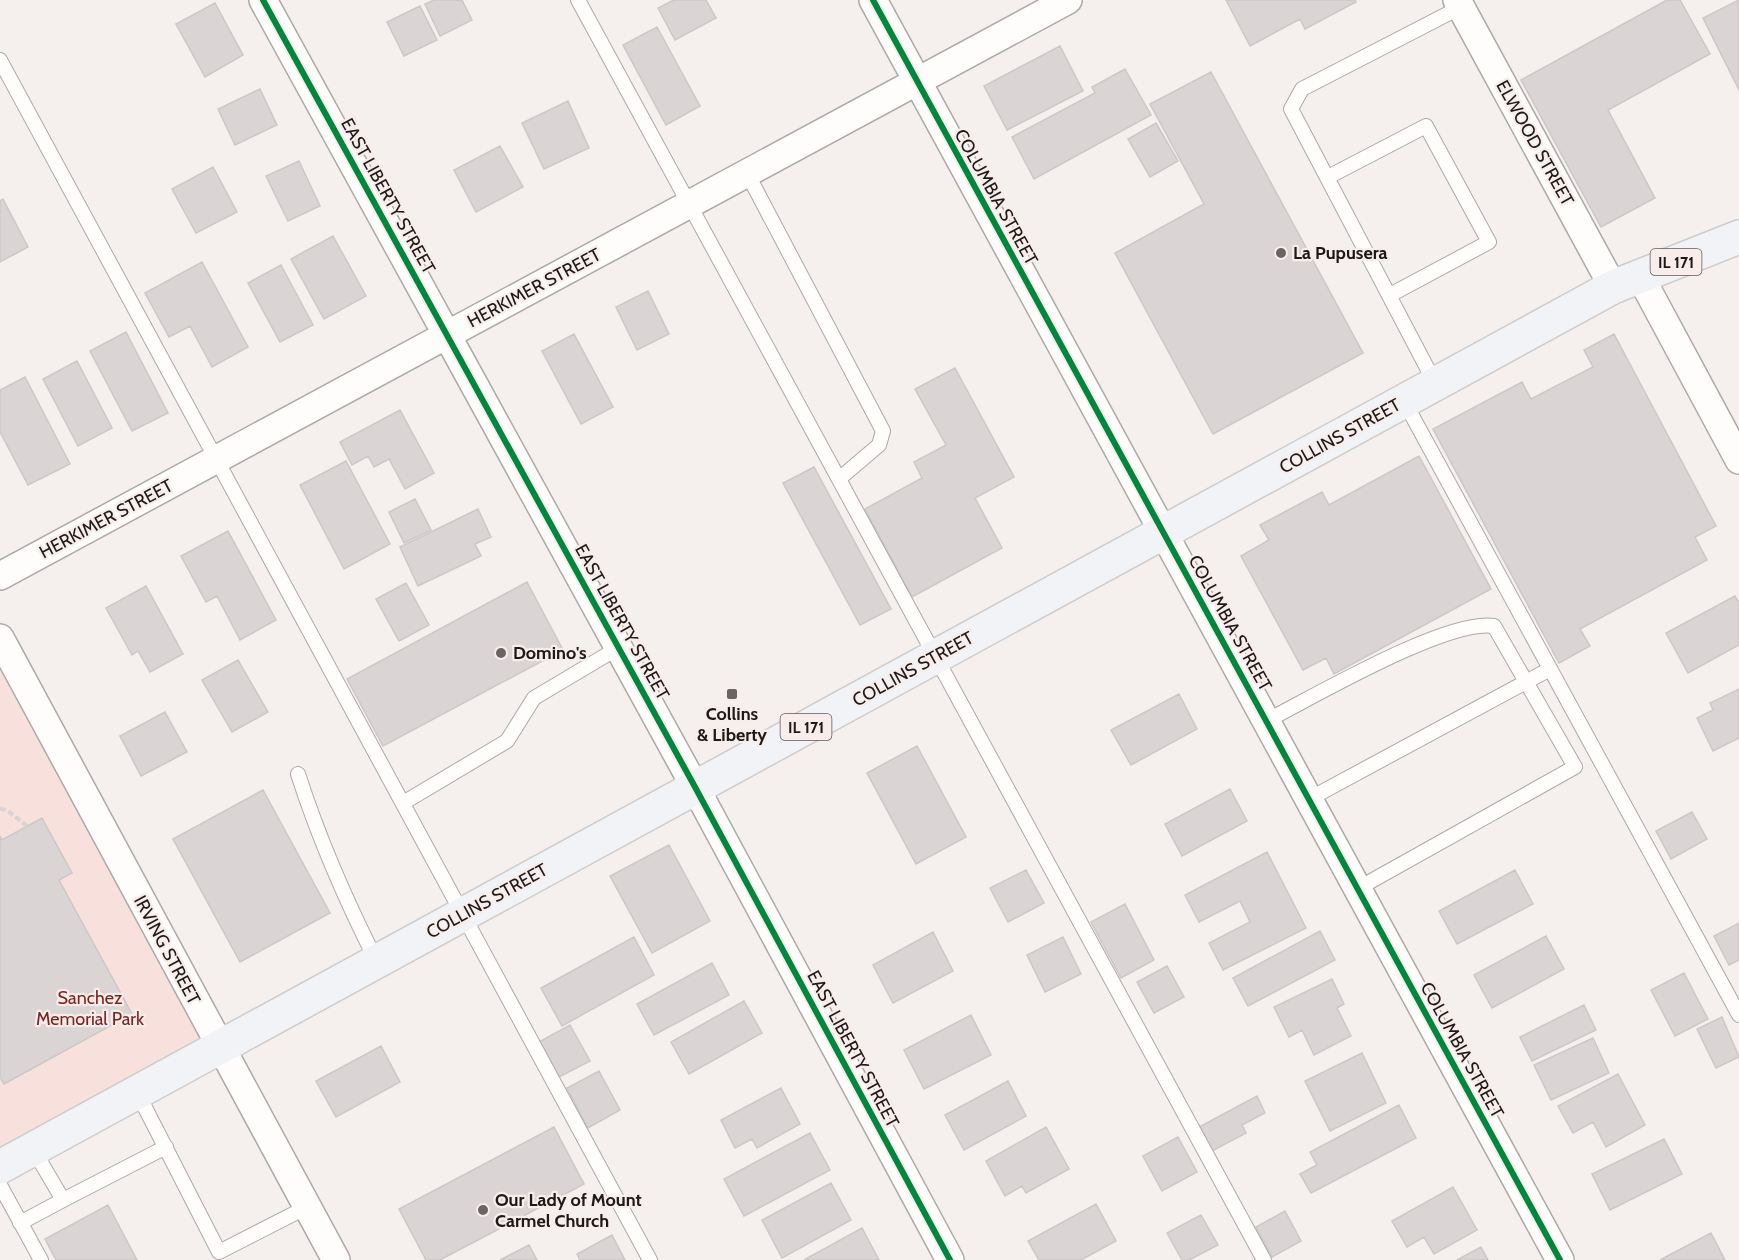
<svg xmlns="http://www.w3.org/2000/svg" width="1739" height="1260" viewBox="0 0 1739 1260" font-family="Cabin,sans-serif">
<rect width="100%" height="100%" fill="#f5efee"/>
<path fill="#f8e0dc" d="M0,660l212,385 -212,112z"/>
<path fill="#dad5d4" stroke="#ccc8c8" stroke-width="1.5" d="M434,0h28l10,20 -32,16 -15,-32z
M674,0h32l10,18 -41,22 -17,-32z
M1226,0h129l1,2 -51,27 -5,-10 -50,27z
M1667,0h13l30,54 -102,56 47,88 -54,29 -80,-147z
M1739,0v90l-36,-72z
M215,3l28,52 -38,22 -29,-53z
M420,6l17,34 -33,16 -17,-34z
M657,27l43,79 -34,19 -43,-80z
M1060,46l23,45 -76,39 -23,-44z
M1125,69l26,46 -117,64 -22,-42 83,-44 -3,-6z
M1211,72l152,281 -150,81 -98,-181 89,-49 -54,-100z
M260,89l17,36 -42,20 -17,-36z
M568,101l21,47 -45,21 -22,-46z
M1156,123l22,38 -28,16 -22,-38z
M500,146l23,41 -47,25 -22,-42z
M299,161l21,45 -32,15 -22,-45z
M213,167l24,45 -41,21 -24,-44z
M3,199l25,48 -28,15v-61z
M333,236l33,60 -42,23 -33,-60z
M202,262l46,85 -36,20 -22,-41 -21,11 -24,-44z
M281,265l32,60 -33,17 -32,-59z
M648,291l21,43 -32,16 -21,-43z
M126,332l42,81 -36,18 -42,-80z
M574,334l39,73 -32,17 -39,-73z
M1614,334l102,192 -21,11 12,23 -127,69 10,17 -31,17 -126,-234 89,-47 9,17 62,-32 -9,-17z
M77,361l35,67 -34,18 -35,-67z
M955,368l59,109 -39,21 27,50 -90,49 -47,-88 57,-31 -8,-16 32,-17 -31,-56z
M25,377l45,87 -42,21 -28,-53v-42z
M400,410l34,63 -29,16 -16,-30 -15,8 -6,-11 -16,9 -12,-23z
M1419,456l72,133 -157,85 -8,-16 -23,12 -62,-114 28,-16 -9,-15 62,-33 7,13z
M346,461l44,83 -46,25 -44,-84z
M814,467l77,142 -31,16 -77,-142z
M415,499l16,31 -27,13 -15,-31z
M478,509l13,28 -16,7 6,12 -63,30 -18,-39z
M228,531l48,89 -36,20 -23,-44 -11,6 -25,-46z
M527,582l36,68 -180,96 -36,-67z
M406,583l23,42 -30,16 -23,-42z
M146,586l37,68 -33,18 -12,-21 -6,4 -26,-47z
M1735,596l4,7v42l-51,28 -22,-40z
M238,660l30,52 -36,20 -30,-52z
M1739,689v49l-26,13 -16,-33 16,-8 -3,-7z
M1179,694l18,35 -66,36 -20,-35z
M165,712l22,40 -46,24 -21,-40z
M917,746l49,91 -50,27 -49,-91z
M1230,789l17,32 -65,35 -17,-32z
M263,790l67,123 -90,49 -67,-123z
M1692,812l15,27 -36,20 -15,-28z
M42,818l30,55 -13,7 73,134 -128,70 -4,-7v-241l2,4z
M669,845l41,76 -58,32 -42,-77z
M1267,852l39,76 -83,42 -14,-27 41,-21 -10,-21 -41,21 -14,-27z
M1026,870l18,33 -36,19 -18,-34z
M1515,870l18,34 -76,40 -18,-33z
M1125,904l29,56 -33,18 -30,-56z
M1739,923v37l-10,5 -15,-29z
M1320,931l15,29 -87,46 -15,-28z
M933,932l20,39 -60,32 -20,-38z
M1546,936l18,33 -72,39 -18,-33z
M634,937l20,38 -92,51 -21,-38z
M1063,937l18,37 -36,18 -18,-37z
M712,963l17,32 -75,40 -17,-31z
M1167,966l17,31 -30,16 -17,-31z
M1684,973l24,46 -33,17 -24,-46z
M1332,979l12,25 -7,4 14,28 -37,19 -12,-25 -13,7 -15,-30z
M744,1001l18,32 -73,41 -18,-32z
M1584,1005l12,25 -64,31 -12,-24z
M971,1015l20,40 -67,34 -20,-39z
M1722,1017l17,40 -23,11 -19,-39z
M570,1025l20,36 -31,16 -20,-35z
M1593,1038l16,35 -58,27 -17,-35z
M381,1046l19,36 -64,35 -20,-36z
M1362,1053l24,50 -56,28 -25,-50z
M599,1071l21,39 -32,18 -21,-40z
M1618,1074l27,51 -39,22 -13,-25 -20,11 -15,-27z
M1008,1081l18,35 -62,34 -19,-35z
M781,1088l19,36 -43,24 -5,-9 -17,9 -14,-28z
M1257,1096l8,17 -23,12 4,8 -34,18 -13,-24z
M1399,1105l17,33 -105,55 -11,-19 17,-9 -7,-13z
M554,1127l30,57 -144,76h-14l-27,-51z
M1046,1127l23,42 -43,24 -4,-7 -17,10 -19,-35z
M810,1133l20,37 -86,46 -20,-37z
M1178,1137l19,35 -35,19 -19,-35z
M1664,1139l18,35 -72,36 -18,-36z
M831,1183l20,37 -69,38 -20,-38z
M1453,1187l24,43 -43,24 -10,-17 -17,10 -15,-26z
M1096,1204l20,37 -35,19h-42l-11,-19z
M108,1205l29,55h-81l-11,-21z
M1285,1211l16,30 -29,16 -16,-30z
M1201,1215l17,30 -29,15h-7l-15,-27z
M862,1228l17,32h-75z
M1711,1233l14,27h-65z
M612,1235l13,25h-45l-3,-6z
M529,1245l8,15h-37z
M1481,1247l7,13h-31z"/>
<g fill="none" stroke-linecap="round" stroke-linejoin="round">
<g stroke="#ada9a8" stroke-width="16">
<path id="lane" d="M578,0l686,1260
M0,60l650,1200
M747,173l136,258 -4,14 -40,34
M1328,177l98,-51 63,116 -99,53
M1435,383l-144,-274 11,-20 159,-82
M1404,401l335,614
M1266,721c47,-24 182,-103 228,-95l81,141 -218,122
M298,774c21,65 48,127 79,188
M1309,799l241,-130
M403,803l104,-62 27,-43 84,-50
M137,1092l82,160 88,-45
M33,1149l30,51 103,-53
M0,1185l41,75
M20,1223l43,-23"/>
</g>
<g stroke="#ada9a8" stroke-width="30">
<path id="street" d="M263,0l432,787 255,473
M873,0l687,1260
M1457,0l156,287
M1640,276l99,184
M0,576l1068,-576
M0,638l336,622"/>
</g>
<g stroke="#cecccb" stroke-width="36">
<path id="primary" d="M0,1167l1613,-880 126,-50"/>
</g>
<path stroke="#d6d5d4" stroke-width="4" stroke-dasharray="6 3" stroke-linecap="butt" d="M0,808l8,3 19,15"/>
<use href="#lane" stroke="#fefdfc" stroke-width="14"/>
<use href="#street" stroke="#fefdfc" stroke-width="27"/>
<use href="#primary" stroke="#f2f3f6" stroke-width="33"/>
<g stroke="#f8edeb" stroke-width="10">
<path id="cycleway" d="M263,0l432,787 255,473
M873,0l687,1260"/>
</g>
<use href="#cycleway" stroke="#00873e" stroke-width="6"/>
</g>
<g fill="#696564" stroke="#f8edeb" stroke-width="2">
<circle cx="1281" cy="253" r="6"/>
<circle cx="501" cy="653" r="6"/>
<rect x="726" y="688" width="12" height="12" rx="3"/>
<circle cx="483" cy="1210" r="6"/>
</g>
<g text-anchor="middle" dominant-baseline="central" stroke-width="4.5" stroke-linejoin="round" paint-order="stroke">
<g fill="#f8edeb" stroke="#5f5959" stroke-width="1.5">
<rect x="1650.5" y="249" width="51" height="26" rx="4.5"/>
<rect x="780.5" y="714" width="51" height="26" rx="4.5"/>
</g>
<g font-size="16" font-weight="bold" fill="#1e1a1a">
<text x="1676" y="262">IL 171</text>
<text x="806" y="727">IL 171</text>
</g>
<g font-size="18" fill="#1e1a1a" stroke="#f8edeb">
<text transform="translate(1535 143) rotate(61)">ELWOOD STREET</text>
<text transform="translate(388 196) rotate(61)">EAST LIBERTY STREET</text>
<text transform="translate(996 197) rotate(61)">COLUMBIA STREET</text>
<text transform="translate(534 288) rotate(-28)">HERKIMER STREET</text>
<text transform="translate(1340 436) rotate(-29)">COLLINS STREET</text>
<text transform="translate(106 519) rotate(-28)">HERKIMER STREET</text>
<text transform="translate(622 622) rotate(61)">EAST LIBERTY STREET</text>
<text transform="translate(1230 623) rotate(61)">COLUMBIA STREET</text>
<text transform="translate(913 669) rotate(-29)">COLLINS STREET</text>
<text transform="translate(487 901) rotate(-29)">COLLINS STREET</text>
<text transform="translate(167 950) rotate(62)">IRVING STREET</text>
<text transform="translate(853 1049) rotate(62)">EAST LIBERTY STREET</text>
<text transform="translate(1462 1050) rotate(61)">COLUMBIA STREET</text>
</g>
<g font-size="18" font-weight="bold" fill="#1e1a1a" stroke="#f8edeb" text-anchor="start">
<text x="1293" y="253">La Pupusera</text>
<text x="513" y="653">Domino's</text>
<text x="732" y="714" text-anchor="middle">Collins<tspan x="732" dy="21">&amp; Liberty</tspan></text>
<text x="495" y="1200">Our Lady of Mount<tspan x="495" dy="21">Carmel Church</tspan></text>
</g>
<g font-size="18" fill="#7e221d" stroke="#f8edeb">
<text x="90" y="998">Sanchez<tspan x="90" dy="21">Memorial Park</tspan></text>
</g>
</g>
</svg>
